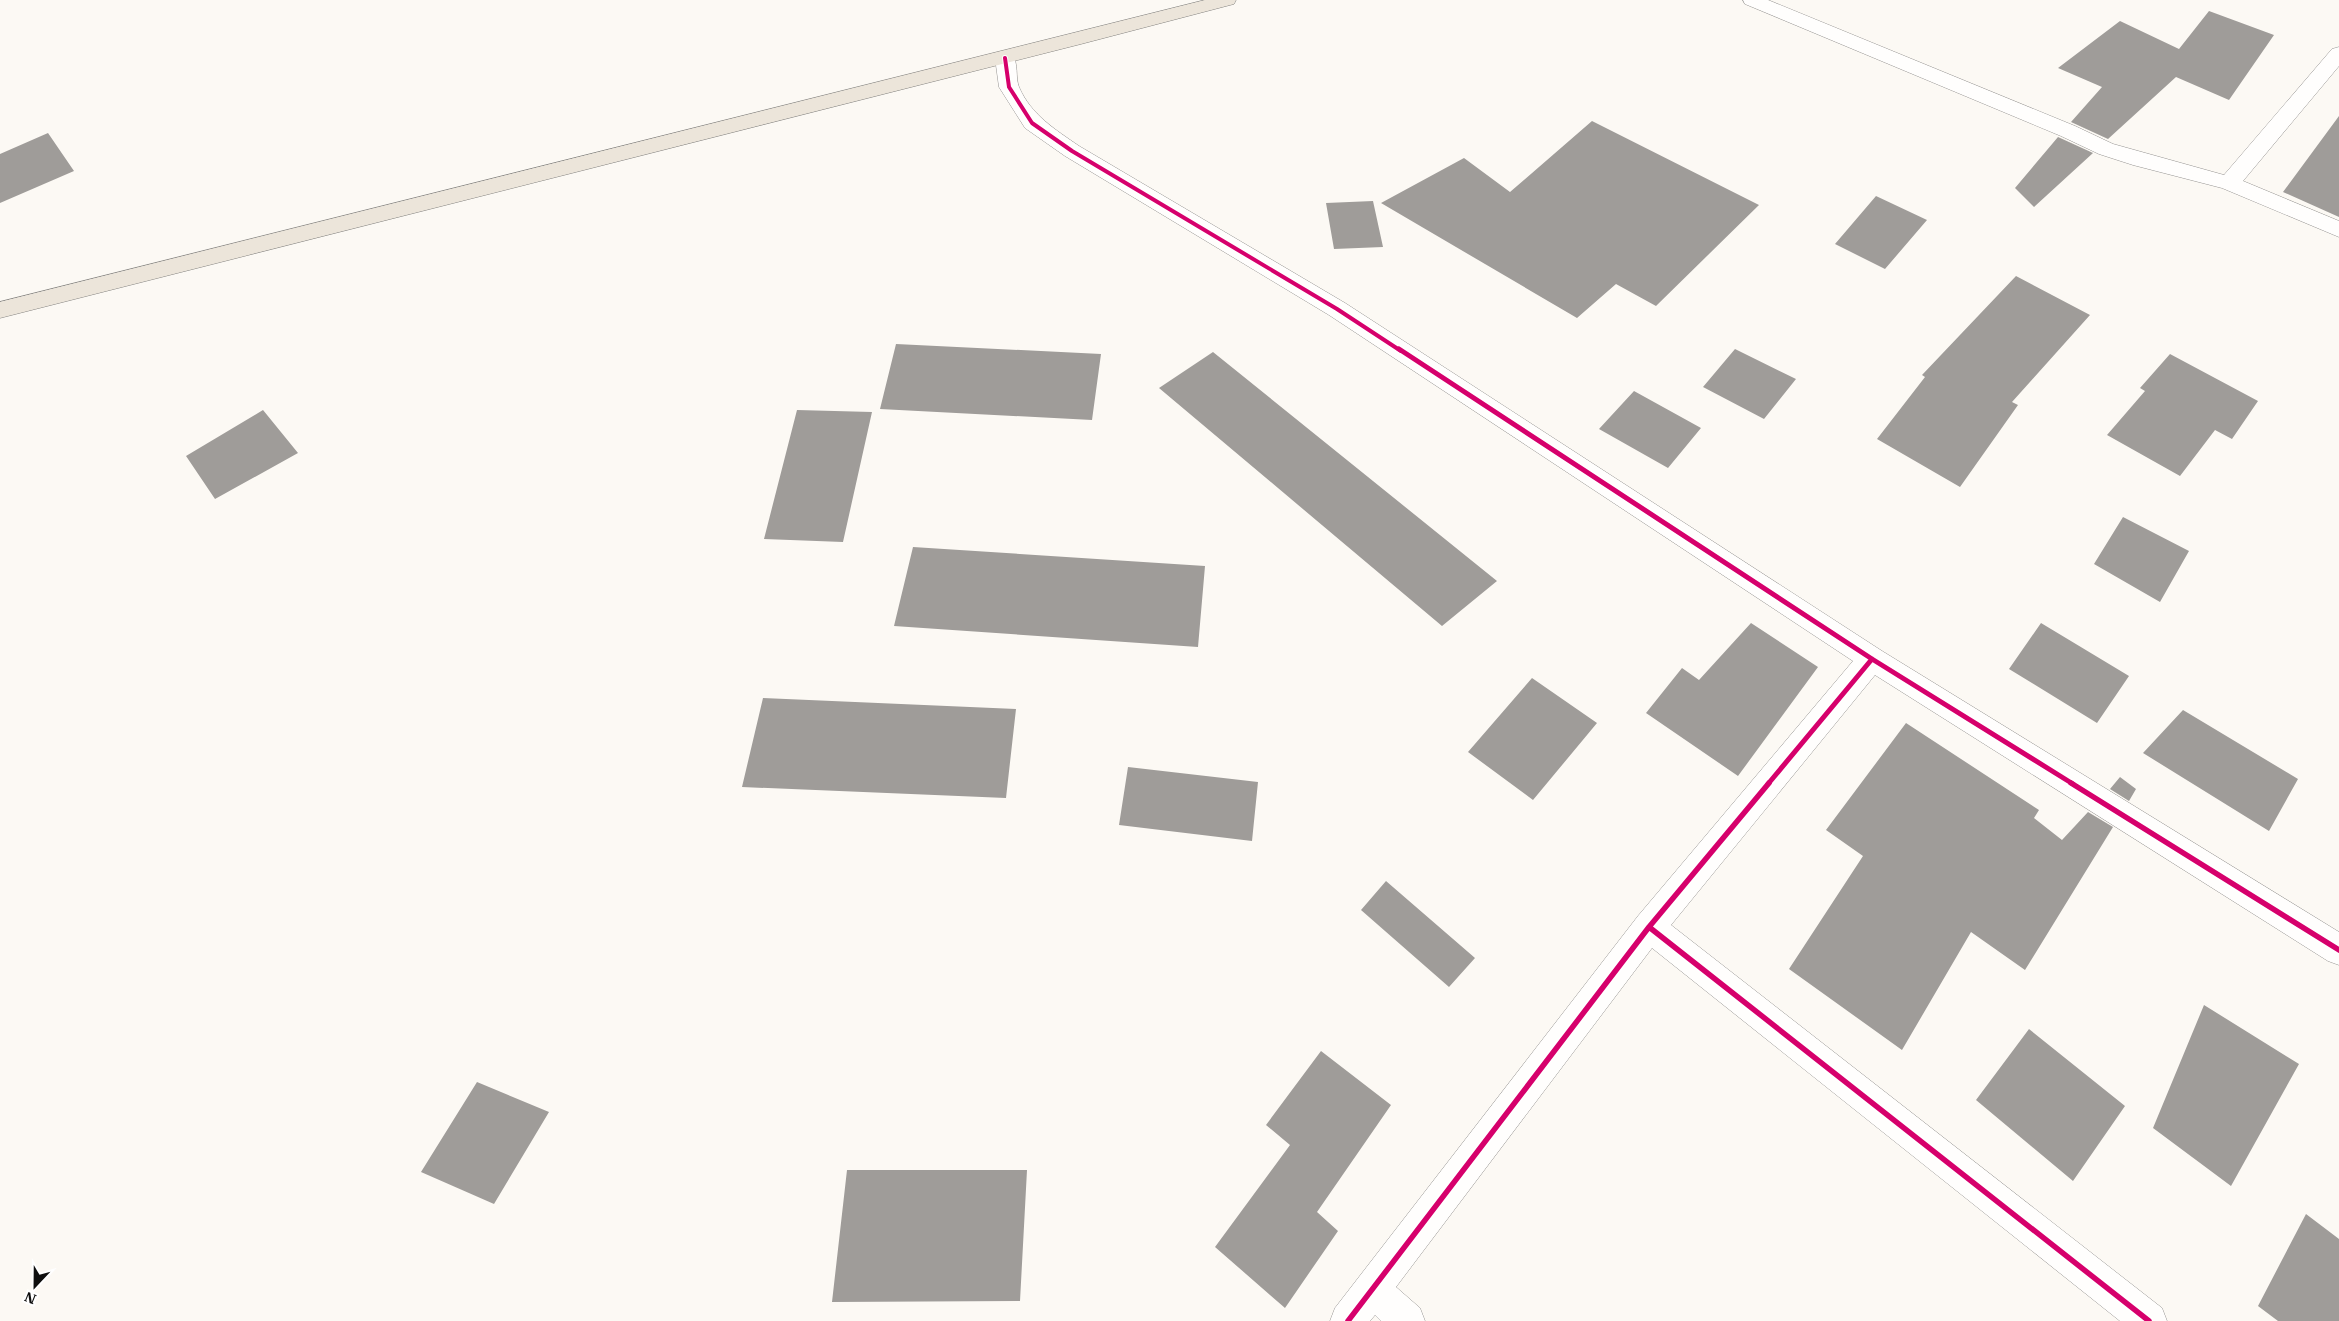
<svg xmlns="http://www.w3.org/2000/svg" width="2339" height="1321" viewBox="0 0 2339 1321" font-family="'IBM Plex Serif',serif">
<rect width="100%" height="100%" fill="#fcf9f4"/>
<path fill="#9f9c99" d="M2209,11l65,24 -45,65 -53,-23 -68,62 -37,-17 31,-35 -44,-19 62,-47 59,28z
M2339,116v101l-56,-25z
M1592,121l167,84 -103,101 -40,-22 -39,34 -196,-115 83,-45 46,34z
M48,133l26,38 -74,32v-49z
M2058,137l35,16 -59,54 -19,-19z
M1876,196l51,24 -42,49 -50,-25z
M1373,201l10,46 -49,2 -8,-46z
M2016,276l74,39 -78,87 6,3 -58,82 -83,-48 48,-62 -3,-2z
M896,344l205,10 -9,66 -212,-11z
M1735,349l61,30 -32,40 -61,-32z
M1213,352l284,229 -55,45 -283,-238z
M2170,354l88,47 -26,38 -17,-9 -35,46 -73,-41 38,-44 -5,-3z
M1634,391l67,37 -33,40 -69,-39z
M263,410l35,43 -83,46 -29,-43z
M797,410l75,2 -29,130 -79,-3z
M2123,517l66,34 -29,51 -66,-38z
M913,547l292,19 -7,81 -304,-21z
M1751,623l67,44 -80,109 -92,-63 36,-45 17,12z
M2041,623l88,53 -32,47 -88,-54z
M1532,678l65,45 -64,77 -65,-48z
M763,698l253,11 -10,89 -264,-11z
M2183,710l115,69 -29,52 -126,-78z
M1906,723l133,87 -5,8 28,22 26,-28 25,15 -88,143 -54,-38 -69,118 -113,-81 74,-113 -37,-26z
M1128,767l130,15 -6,59 -133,-16z
M2120,777l16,12 -7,12 -19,-12z
M1386,881l89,77 -26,29 -88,-77z
M2204,1005l95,59 -68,122 -78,-58z
M2029,1029l96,77 -52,75 -97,-81z
M1321,1051l70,54 -74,107 21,19 -53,77 -70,-61 75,-102 -24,-20z
M477,1082l72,30 -55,92 -73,-32z
M847,1170h180l-7,131 -188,1z
M2306,1214l33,25v82h-61l-20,-15z"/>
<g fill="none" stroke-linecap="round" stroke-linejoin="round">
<g stroke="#969492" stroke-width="1">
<path id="minor" d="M1743,0h25l307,126 38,18 111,31 108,-126 7,-2v19l-96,115 96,40v16l-117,-49 -89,-23 -34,-11 -38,-18 -316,-132z
M1005,52l7,2c7,10 3,23 7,33 12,28 37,43 60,59l266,157 537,348 457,281v33l-11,-4 -453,-286 -204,250 491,383 5,13h-47l-468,-373 -256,339 24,21 5,13h-44l-6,-6 -5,6h-40l5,-13 303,-392 215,-255 -524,-346 -264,-159 -40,-28 -26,-41 -4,-29 3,-4z"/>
</g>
<g stroke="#83827f" stroke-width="1">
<path id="major" d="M1205,0h31l-2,4 -153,40 -1081,274v-16z"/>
</g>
<use href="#minor" fill="#fffefd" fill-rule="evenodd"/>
<use href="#major" fill="#ece5da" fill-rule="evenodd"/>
<g stroke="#fff" stroke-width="6">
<path id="cycleway-far2" d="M1005,58l4,29 23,36 40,28 265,158 64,42"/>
</g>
<g stroke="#fff" stroke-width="8">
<path id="cycleway-far1" d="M1399,349l473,310 201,125
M1768,784l104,-125"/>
</g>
<g stroke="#fff" stroke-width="9">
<path id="cycleway" d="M2071,783l268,167
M1649,927l500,394
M1348,1321l301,-394 120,-144"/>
</g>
<use href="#cycleway-far2" stroke="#d6006c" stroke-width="4"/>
<use href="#cycleway-far1" stroke="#d6006c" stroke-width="5"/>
<use href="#cycleway" stroke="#d6006c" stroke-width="5.5"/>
</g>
<g transform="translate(35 1286) rotate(202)" stroke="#ffffff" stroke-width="4" paint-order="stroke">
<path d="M0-4L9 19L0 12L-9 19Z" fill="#0f0f0f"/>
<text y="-8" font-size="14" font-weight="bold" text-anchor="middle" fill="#0f0f0f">N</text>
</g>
</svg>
